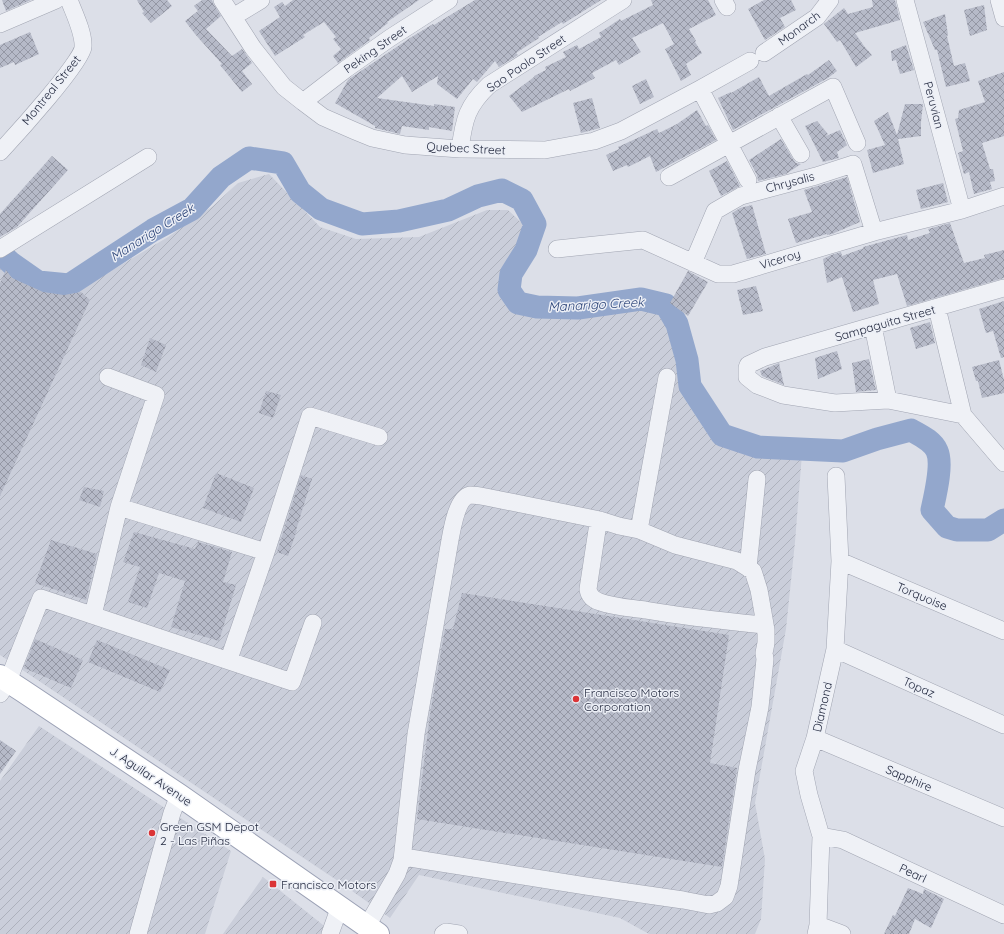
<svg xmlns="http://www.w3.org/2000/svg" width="1004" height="934" viewBox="0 0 1004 934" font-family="Quicksand,sans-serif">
<defs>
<pattern id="industrial-furrows" width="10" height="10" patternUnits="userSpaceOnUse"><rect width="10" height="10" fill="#caceda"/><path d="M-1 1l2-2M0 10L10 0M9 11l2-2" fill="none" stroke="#adb1bc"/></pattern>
<pattern id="building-cross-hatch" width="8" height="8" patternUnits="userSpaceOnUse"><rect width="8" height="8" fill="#b6bac8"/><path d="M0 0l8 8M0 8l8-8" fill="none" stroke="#9497a4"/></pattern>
</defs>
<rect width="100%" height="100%" fill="#dcdfe8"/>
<path fill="url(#industrial-furrows)" d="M269,174l51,53 36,12 63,-2 68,-27h21l16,15 -3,17 -10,32 -2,16 9,13 19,4 41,1 63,-9 25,6 11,19 10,35 3,27 32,49 36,12 44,7 -7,88 -9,87 -31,174 10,56 -4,60 -6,15h-106l-29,-16 -201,-43 -29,43 -52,-37 -338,-226v-386l22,12 33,13 32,-9 81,-48 45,-31 25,-23z
M39,726l192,125 -26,83h-205v-153z
M263,877l65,52 -1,5h-104z"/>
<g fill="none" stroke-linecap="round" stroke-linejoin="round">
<path stroke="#93a7cc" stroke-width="23" d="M0,253l11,10 27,19 31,3 84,-55 39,-21 29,-32 28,-19 34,5 17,29 21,17 41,15 37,-3 49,-11 30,-14 24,-6 20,10 13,24 -9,26 -15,24 -2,16 9,13 19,4 41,1 63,-9 25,6 11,19 10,36 3,26 32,49 36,12 85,4 34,-12 34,-9c9,5 22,11 26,21 6,13 -2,45 -5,59l15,17 10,3h31l16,-10"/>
</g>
<path fill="url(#building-cross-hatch)" d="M2,0h29l-25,11z
M137,0h30l5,6 -21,17 -9,-10 2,-1z
M202,0h10l2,5 7,11 -15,13 26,27 10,-7 10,14 -10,8 10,13 -10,8 -22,-27 2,-1 -27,-30 -10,-13 13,-10 -4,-5z
M293,0h126l-32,22 1,1 -19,15 1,2 -32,23 -5,-7 8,-7 -8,-10 3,-2 -12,-15 -21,13 2,2 -30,19 -16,-25 21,-14 -6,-10 8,-5 3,4z
M475,0h126l-38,24 -1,-2 -24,15 1,1 -23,15 2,2 -19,12 -4,-6 -18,21 -4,-3 -16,20 -20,-15 1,-8 -26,16 -10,-16 -25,22 43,6 14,2v-2l21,3 -3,24 -23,-4v3l-27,-4 -2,8 -25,-6v-2l-40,-23 13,-23 4,-3 58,-39 23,-14 1,1z
M651,0h57l8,15 -27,14 7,12 -1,1 7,11 -16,11 5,11 -10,6 -16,-32 9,-5 -11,-21 -31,15 9,14 -22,13 -3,-5 -24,13 3,5 -25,13 -1,-2 -47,23 -13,-16 25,-19v-1l12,-6 -1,-3 21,-10 -3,-5 14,-7 2,4 22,-12 -2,-4 21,-14 1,2 32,-16z
M764,0h27l5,10 -16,8 5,9 -20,13 -17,-31z
M872,0h23l5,20 -45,13 9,13 8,9 -16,12 -16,-27 -3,2 -13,-18 20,-16 4,6 25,-7z
M984,5l3,25 -17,6 -6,-26z
M945,14l3,21 -1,1 7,30 11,-3 5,18 -24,6 -9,-37h-2l-12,-28z
M30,32l9,22 -24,11 -1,-3 -14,6v-23z
M906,45l8,25 -14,4 -4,-14 -4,1 -1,-10z
M829,60l8,11 -9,7 -95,52 -15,-32 13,-6v1l28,-16 10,19 38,-22 1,1z
M1004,72v64l-22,7 8,26h3l2,12 -5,1 2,7 -18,5 -5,-22 -5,2 -6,-21 5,-2 -8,-32 3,-1 1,-8 26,-8 -7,-21z
M646,79l8,18 -14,7 -8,-18z
M592,98l8,30 -19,5 -8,-30z
M905,104h18l-2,18v14l-23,3 6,25 -31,9 -6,-23 18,-5 -11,-24 14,-9 9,23z
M697,110l9,16 2,-1 8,15 -60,32 -6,-16 -22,11 -1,-2 -14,6 -7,-16 13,-6 -1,-2 39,-18 2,4 18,-9z
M817,121l11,13 -2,2 14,-6 7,15 -10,7 2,6 -16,4 -18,-36z
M781,139l12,20 3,4 5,1 -15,10 -28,7 -1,-6 -8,-15z
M52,156l16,14 -51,57 -17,10v-23z
M727,161l13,25 -19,10 -12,-25z
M847,177l13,45 -28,12 -5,1v-1l-31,9 -8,-24 24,-7 -8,-22z
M943,183l5,19 -27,7 -5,-19z
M752,205l14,49 -19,5 -15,-46 8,-5z
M950,223l14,40 21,-5 -1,-3 20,-5v28l-97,28 -10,-32 -24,6 6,24 -26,8 -11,-35 -15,6 -4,-24 8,-4 10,-3 1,4 22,-8 -1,-1 44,-12 1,5 22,-7 -2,-4z
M6,270l6,8 31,14 21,3 17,-3 9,8 -90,196v-213z
M688,271l20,11 -20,34 -18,-13z
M756,286l7,25 -20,4 -6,-25z
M1004,301v56l-3,1 -8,-27 -7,2 -7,-24z
M930,322l5,21 -19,6 -6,-21z
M150,338l16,7 -10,27 -15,-7z
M837,351l5,18 -24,10 -3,-21z
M869,359l7,31 -20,2 -4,-29z
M999,360l5,20v13l-22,5 -4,-17h-2l-4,-14z
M779,363l5,22 -22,-9 -2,-5z
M266,391l15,4 -8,23 -14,-5z
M216,473l38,15 -13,34 -38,-14z
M301,475l11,4 -16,51h1l-9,26 -11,-4z
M84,487l20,4 -4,16 -21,-7z
M134,532l61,17 3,-7 34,10 -9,30 13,3 -17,56 -48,-14 14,-46 -26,-8 -12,35 -19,-6 12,-35 -17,-5z
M51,540l46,14 -11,46 -51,-17z
M462,593l267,42 -19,128 27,5 -15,99 -305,-48 13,-105 15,-85h8z
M35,639l48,21 -12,28 -47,-20z
M97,640l73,30 -10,22 -72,-30z
M0,740l16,11 -16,23z
M908,888l15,6 1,-5 20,10 -13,29 -16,-9 -6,15h-25l9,-19 2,1z"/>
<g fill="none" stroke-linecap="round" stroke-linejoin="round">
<g stroke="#a1a5b2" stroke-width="18">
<path id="minor" d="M222,0l31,48 31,39 19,15 20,15 32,14 17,7 33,7 55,4 85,1 49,-9 27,-10 79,-42 50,-28
M723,0l4,7
M905,0l57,210
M999,0l5,18
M233,17l28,-17
M0,24l56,-24
M764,53l53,-36 13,-17
M700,89l48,91
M303,102l43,-33 44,-31 59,-38
M779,116l22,38
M460,149c4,-30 7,-43 29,-64l134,-85
M0,152c14,-15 83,-91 83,-105 1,-14 -9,-34 -14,-47
M669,177l164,-90 24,56
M0,249l148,-92
M557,249l86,-9 75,34h15l141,-42 88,-22 42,-14
M693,263l22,-52 26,-15 75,-20 37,-12 21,68
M1004,288l-239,69 -17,8 -1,3v9l10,8 26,10 52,8 53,-3 75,15 41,48
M937,308l26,107
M873,326l15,74
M119,507l147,45
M600,520l-3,10 -9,59c1,7 6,11 12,13 14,5 31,6 45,8 40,7 79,11 119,15
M639,530l28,-153
M840,561l164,70
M748,568l9,-89
M93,615l26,-108 37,-112 -48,-18
M835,649l169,76
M229,659l37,-107 44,-136 69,21
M0,694l8,-13 33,-83 251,84 21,-59
M815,738l189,80
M821,836l22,4 161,75
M818,925l24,9
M367,926l30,-52 5,-14 14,-126 34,-194c2,-11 7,-42 20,-45 5,0 11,1 16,2l114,23 19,6 20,4 36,15 62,16 16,10 6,19 7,40v13l-2,10 1,6 -5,48 -13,63 -18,116 -4,11 -8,6 -8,2 -26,-5 -97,-14 -151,-24 -25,-4 -8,2
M138,934l34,-121 7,-18
M330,934l10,-28
M443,934l3,-2 13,2
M816,934l2,-9 3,-89 -12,-41 -5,-24 11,-33 20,-89 5,-88 -4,-85"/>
</g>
<g stroke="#9ba1b5" stroke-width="24">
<path id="major" d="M0,676l23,15 156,104 199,139"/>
</g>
<use href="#minor" stroke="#eff1f6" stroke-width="17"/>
<use href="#major" stroke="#fff" stroke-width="22"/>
</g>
<g fill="#db3436" stroke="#eceff6" stroke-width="1.5">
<circle cx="576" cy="699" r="4"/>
<circle cx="152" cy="833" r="4"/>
<rect x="269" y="880" width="8" height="8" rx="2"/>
</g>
<g text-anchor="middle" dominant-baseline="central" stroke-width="3" stroke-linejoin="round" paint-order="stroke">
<g font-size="12" fill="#252b40" stroke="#eceff6">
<text transform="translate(799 28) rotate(-36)">Monarch</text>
<text transform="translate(375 49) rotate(-35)">Peking Street</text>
<text transform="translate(526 63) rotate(-34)">Sao Paolo Street</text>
<text transform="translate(51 90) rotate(-51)">Montreal Street</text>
<text transform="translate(934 105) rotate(75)">Peruvian</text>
<text transform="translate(466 148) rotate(3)">Quebec Street</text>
<text transform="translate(790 182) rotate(-15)">Chrysalis</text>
<text transform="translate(780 259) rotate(-17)">Viceroy</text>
<text transform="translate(885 323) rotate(-16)">Sampaguita Street</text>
<text transform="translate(922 596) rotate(23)">Torquoise</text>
<text transform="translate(919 687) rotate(24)">Topaz</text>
<text transform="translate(822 707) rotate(-77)">Diamond</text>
<text transform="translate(151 776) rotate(34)">J. Aguilar Avenue</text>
<text transform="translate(909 778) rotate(23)">Sapphire</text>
<text transform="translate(913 873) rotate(25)">Pearl</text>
</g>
<g font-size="12" fill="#252b40" stroke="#eceff6" text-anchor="start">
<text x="584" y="692">Francisco Motors<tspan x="584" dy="14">Corporation</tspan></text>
<text x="160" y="826">Green GSM Depot<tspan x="160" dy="14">2 - Las Piñas</tspan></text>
<text x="281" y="884">Francisco Motors</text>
</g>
<g font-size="13" font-style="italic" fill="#2b4377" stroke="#eceff6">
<text transform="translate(152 232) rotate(-32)">Manarigo Creek</text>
<text transform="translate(596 304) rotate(-3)">Manarigo Creek</text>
</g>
</g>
</svg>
